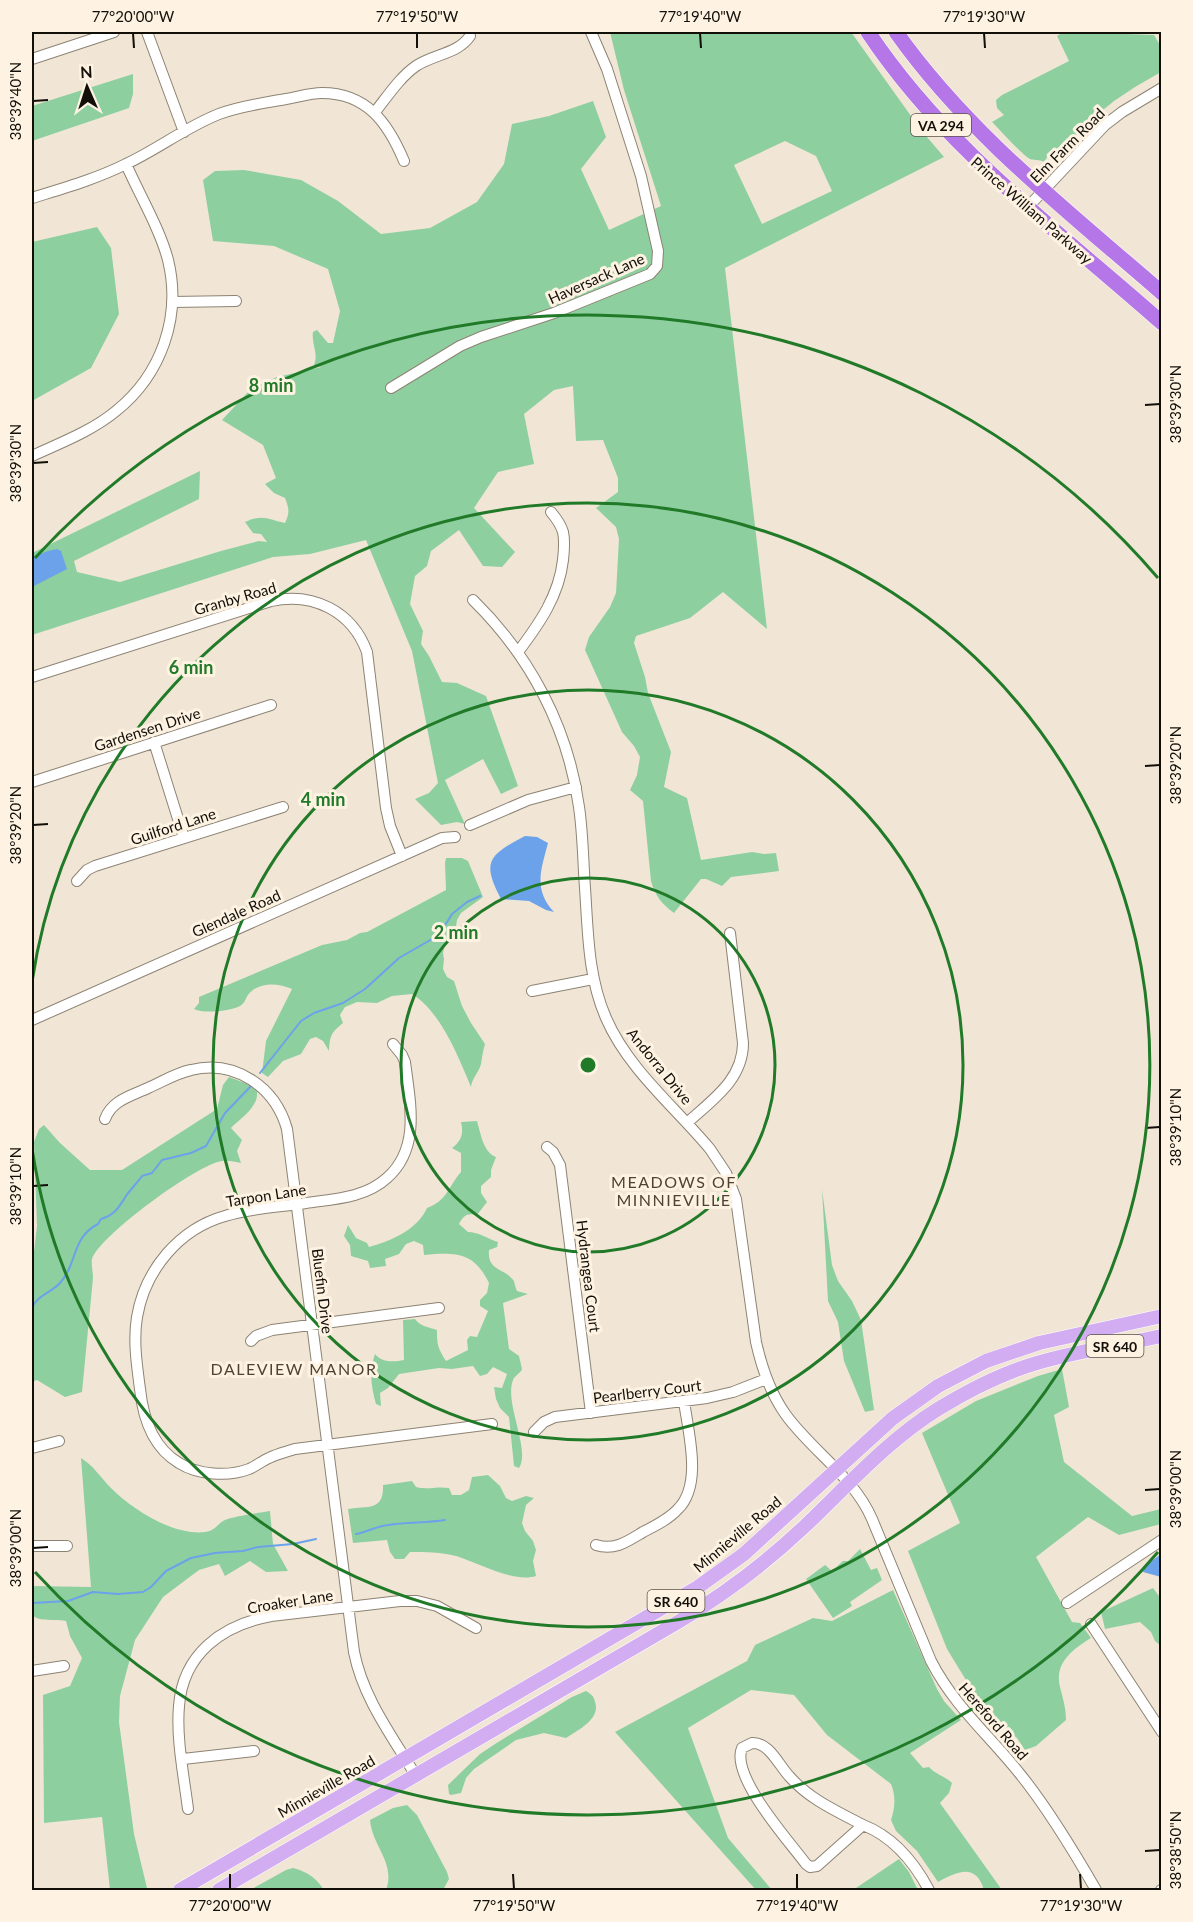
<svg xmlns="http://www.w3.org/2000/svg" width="1193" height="1922" viewBox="0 0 1193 1922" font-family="Lato,sans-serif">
<rect width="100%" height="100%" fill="#f1e6d5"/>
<path fill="#8ecfa0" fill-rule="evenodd" d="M610,32h241l70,98 23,27 -219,111 42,361 -44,-37 -33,26 -54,18 -2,7 11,34 3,16 23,59 -7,35 23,11 14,62 51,-8 12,2 12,-1 3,18 -48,6 -9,9 -16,-7h-5l-27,34c-12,-9 -19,-17 -23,-32l-8,-80 -13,-11 7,-15 3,-18 -6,-11 -12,-14 -37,-82 4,-13 21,-30 6,-14 3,-54 -3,-12 -20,-19 22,-16v-14l-15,-38 -27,1 -3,-55 -19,4 -30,24 10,50 -36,8 -24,36 41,44 -13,15 -19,-1 -24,-36 -28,21 -4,15 -12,10 -5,28 13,27 -2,13 8,12 13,26 15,1 29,13 32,90 -17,8 -18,-35 -38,21 20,44 -8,-2 -16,3 -26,-26 14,-6 9,-10 -26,-132 -46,-111 -56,14 -37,3 -241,78v-82l168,-82 -1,28 -125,62 3,11 43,10 101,-31 38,-10 8,1 -6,-8 -8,-1 -8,-11c18,-8 22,-3 40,1 5,-10 4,-15 0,-25l-11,-5 -9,-9 11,-6 -13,-33 -41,-25 29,-31 26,-12 44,-10 -7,-2c5,-12 -3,-21 -1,-33l4,-2 11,13h5l7,-32 -12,-42 -54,-23 -61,-5 -10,-61 12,-9 29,-1 57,10 37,21 43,33 49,-6 47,-26 27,-38 8,-40 37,-8 44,-15 13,36 -25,32 28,61 52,-24 -37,-116zM785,141l31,15 16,35 -70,33 -28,-59z
M1063,32h56l9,2 26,1 7,12v25l-26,15 -21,14 -22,18 -23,23 -7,6 -11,3 -7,11c-5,-3 -10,-1 -14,-3 -8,-4 -31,-30 -38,-37l12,-7 -7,-7 -1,-8 6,-5 67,-34 -12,-25z
M133,74v20l-4,14 -97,33v-35z
M97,227l14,21 8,66 -28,54 -59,33v-159z
M446,858h16l6,3 15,36 -22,16 -4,7 -1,6 -10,14 -3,13 1,6 -1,10 4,8 7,4 8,25 9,17 14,21c-2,7 -3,13 -4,20 -2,8 -9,14 -10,23 -13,-31 -30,-75 -59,-93l-20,2 -15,7 -20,-1 -12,5 -5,8 3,8c-12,10 -13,12 -14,28l-6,-10 -7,-4 -6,2 -9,15 -18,7 -15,16 -6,-4 4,-32 26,-52c-14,-6 -33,-8 -44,6 -3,4 -3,8 -8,11 -10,5 -36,8 -46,3l5,-6v-6l123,-52 25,-5 13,-7 7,-1 79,-42 -1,-27z
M229,1077l16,6 12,8c2,16 -16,27 -26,37l11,12 -5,11 4,12c-6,-1 -13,-3 -19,-2 -24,3 -122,74 -130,98 -1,5 1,13 1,19l-11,114 -17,5 -28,-17 -5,2v-113l5,-43 -3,-84 5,-13 5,-4 16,18 30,27h32l95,-61 6,-24z
M477,1121c4,13 6,31 19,36l-5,13v7l-10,9v7l6,9 -10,13c-10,-2 -13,0 -18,9l9,8c11,0 20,7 30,10l-1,5 -8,3c-2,22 15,17 25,31 0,1 2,8 3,10l11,3 -25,9 6,46 10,7 3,13c-2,5 -7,6 -9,11 -9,23 18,70 6,88l-5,-2 -5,-49 -9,-9 -4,-9 -2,-12 8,1 5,-14 -14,-7 -6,7 -7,2 -7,-10 -21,3 -13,-1 -40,6 -11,14 -8,5 1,13 -5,-2c-5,-17 -7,-33 -1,-50 7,9 19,8 29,6l-1,-40 12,-1c6,8 14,8 22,11 0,15 1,18 9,31l22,-11 -1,-10 3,-4 7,1 11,-26 -8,-5v-6l7,-7 2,-10c-15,-31 -33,-31 -65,-28l-1,-10 -9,-4 -8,3 -7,10 -14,5 1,7 -16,2 -2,-7 -17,-5 -1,-11 -6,-9 4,-11 8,13 11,5 2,4c22,-6 48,-17 58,-39 20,-7 21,-21 34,-36v-19l-9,-5c9,-7 12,-14 9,-26z
M822,1189l10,76 6,16 14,20 9,19 13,90 -9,2 -21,-51 -6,-39 -10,-21z
M1062,1369l7,38 -15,8 10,47 68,54 29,-7v15l-42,11 -31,-18 -52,40 36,65 8,1 11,15c-18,11 -37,25 -31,49 3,12 6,21 6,33l-30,26 -11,4 -8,-12 -34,-30 -36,-59 -39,-98 52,-28 -38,-90 54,-32 62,-25z
M81,1458c13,8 19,19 30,30 21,21 62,48 94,44 10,-1 12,-8 20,-12 10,-4 34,-7 45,-9l3,33 15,27 -22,1 -16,-11 -25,15 -6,-12 -20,6 -36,27 -28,43 -15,56 -1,26 15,112 13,54 -4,2h-33l-8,-73 -58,6 -1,-128 27,-9 12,-28 -12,-22 -4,-15c-12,-3 -25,2 -34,-6v-29l59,1z
M488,1475l12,11 6,12 6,3 14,-5 8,2 -8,7 -4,18 3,8 8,10 3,9 -3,11 3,15c-23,7 -57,-13 -80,-20 -15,-4 -31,-4 -46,-4l-6,7h-9l-5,-7 -3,-12 -34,3 -5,-34c21,-3 36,2 35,-24l29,-4 4,6c11,3 21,-1 33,1l3,7h9l8,-5 3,-13z
M860,1549l11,21 6,-2 5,12 -32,22 2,4 -19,12 -27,-39 19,-14 7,6 11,-10h5z
M1153,1588l8,11v47l-6,-5 -4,-9 -11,-10 -35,7 -4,-17z
M893,1590l44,99 7,12 17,19 -51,33 13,15 6,-1c7,8 16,9 23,16l-3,10 -9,10 62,87h-18c-8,-28 -28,-18 -46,-8l-21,-31 -21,-20 -5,-11c4,-12 5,-24 0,-36l-64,-49 -33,-40 -43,-5 -63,38 40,110 44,52h-16l-141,-158 132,-71 8,-16 58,-27 19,3z
M586,1691c5,3 8,5 9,11 6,17 -17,28 -29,36l-22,-5 -28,7 -42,29 -8,9 -5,15 -10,2 -2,-1 -1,-9 32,-31 15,-10 77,-47z
M407,1805l10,10 30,57 2,7 -6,11h-57c10,-27 -14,-44 -16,-70l23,-12z
M899,1859l10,13 9,18h-65z
M293,1868c15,4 23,10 31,22h-74l36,-20z"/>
<path fill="#6ba2e9" d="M57,549l4,2 6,18 -35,18v-30l16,-6z
M525,836l12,1 11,6c-7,27 -15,46 6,69l-8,-2 -17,-9 -28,-2c-20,-38 -12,-44 24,-63z
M1161,1554v23l-18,-5 2,-6z"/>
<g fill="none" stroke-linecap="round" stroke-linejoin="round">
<path stroke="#6ba2e9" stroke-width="2" d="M260,1073l41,-52 13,-8 29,-10 22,-14 34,-31 40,-23 13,-21 15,-12 13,-6
M32,1308c4,-12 20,-16 28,-25 18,-20 11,-45 38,-59l3,-5c14,-4 18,-12 25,-23 4,-6 12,-14 16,-20l10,-3 10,-13 29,-7 15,-7 19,-33 26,-27
M356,1534c11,-2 21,-8 32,-9 19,-3 39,-2 57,-5
M32,1603l36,-2 25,-9 25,2 25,-2 8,-5 15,-16 25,-13 24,-5 28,-2 15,-4 35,-3 23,-5"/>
<g stroke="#8d8374" stroke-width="12">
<path id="minor" d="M147,32l37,100
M32,59l82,-27
M375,112c12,-15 25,-35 41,-46 18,-12 42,-12 54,-30
M32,198c32,-10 64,-19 94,-34 32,-15 60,-37 93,-50 21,-8 45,-11 67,-15 12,-2 24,-6 36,-6 45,0 66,30 82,68
M1028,207l77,-82 17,-13 40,-24
M172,302l64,-1
M391,388l69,-42 21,-9 73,-24 96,-39 7,-8 1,-15 -17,-75 -34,-107 -16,-37
M32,456c28,-13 60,-25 84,-45 45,-36 66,-94 52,-151 -8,-31 -29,-66 -42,-96
M473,600c57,56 95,127 106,207 4,27 4,54 6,81 3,44 3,89 21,130 22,51 69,89 104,131l16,24 10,26 20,143c6,27 14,51 30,73 26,36 68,62 86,104l59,142c23,45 58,74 89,113 29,36 53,76 76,116
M518,652c21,-28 41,-56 45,-92 1,-9 2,-19 0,-28 -2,-7 -7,-14 -12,-20
M32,677l239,-76c42,-9 81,10 96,51l19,156 4,18 12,30
M154,742l30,96
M32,782l239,-77
M470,825l58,-25 48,-13
M77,881l10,-11 8,-4 188,-59
M532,991l61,-12
M32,1020l410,-182 13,-1
M393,1044l9,11 3,7c5,40 16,86 -18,116 -22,20 -53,21 -81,25 -27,4 -55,5 -81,13 -46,13 -80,54 -88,101 -4,24 0,49 3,72 3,29 12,58 39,74 19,12 49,14 70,6 7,-3 13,-8 20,-11 8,-4 17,-6 26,-9l197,-25
M105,1119c7,-19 26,-23 43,-31 14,-6 28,-15 43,-18 44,-11 84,17 96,59l67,523c9,46 38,84 62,124
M687,1123c25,-23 56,-43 56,-80l-13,-110
M547,1147l6,5 7,13 31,248
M251,1341l5,-5 16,-6 167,-22
M534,1432l10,-10 11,-5 152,-19 26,-6 33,-13
M32,1448l27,-7
M596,1545c19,6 32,-4 47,-13 12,-6 26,-13 35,-23 25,-25 10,-77 6,-108
M32,1546h35
M1067,1603l95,-63
M1091,1624l71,108
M32,1671l32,-5
M752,1743c17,-1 26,21 37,33 20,23 47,35 74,49l-46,41 -7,1 -4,-3c-17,-23 -76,-88 -64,-116z
M183,1759l71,-8
M188,1809c-4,-32 -12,-71 -9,-103 4,-52 43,-81 92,-90l129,-15h17l20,5 39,22
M863,1825c31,12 51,37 66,65
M1161,1890h1"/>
</g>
<g stroke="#fff" stroke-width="15">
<path id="major" d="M180,1890l518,-303 46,-33 149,-136 45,-32 48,-25 53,-18 123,-27
M219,1890l459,-268c45,-27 88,-59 127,-96 42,-40 83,-86 133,-117 31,-19 64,-36 99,-46 41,-12 83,-18 125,-27"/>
</g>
<g stroke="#fff" stroke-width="16">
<path id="highway" d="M868,32c77,116 190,199 294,291
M896,32c72,102 172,179 266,261"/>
</g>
<use href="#minor" stroke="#fff" stroke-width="10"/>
<use href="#major" stroke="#d3adf1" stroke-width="14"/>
<use href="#highway" stroke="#b577e7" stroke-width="15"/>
</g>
<path fill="none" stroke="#120f09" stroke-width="2" d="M133,33l1,15M417,33v15M700,33l1,15M984,33l1,15M33,101l15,-1M1145,405l15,-1M33,463l15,-1M1145,766l15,-1M33,825l15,-1M1145,1128l15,-1M33,1186l15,-1M1145,1490l15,-1M33,1548l15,-1M1145,1851l15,-1M230,1874v15M513,1874l1,15M797,1874v15M1080,1874l1,15"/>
<g fill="none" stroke="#207a28" stroke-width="3">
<circle cx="588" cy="1065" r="187"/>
<circle cx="588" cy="1065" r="375"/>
<path d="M32 982A562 562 0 1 1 32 1148"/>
<path d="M1158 1552A750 750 0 0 1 35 1572M35 558A750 750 0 0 1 1158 578"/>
</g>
<g text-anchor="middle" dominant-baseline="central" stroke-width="6" stroke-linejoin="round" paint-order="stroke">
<g fill="#fef3e2" stroke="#59534a" stroke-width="1.5">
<rect x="911" y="114" width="60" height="22" rx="4.5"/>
<rect x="1086.5" y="1335" width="57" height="22" rx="4.5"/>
<rect x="647.5" y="1590" width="57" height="22" rx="4.5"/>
</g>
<g font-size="14" font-weight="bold" fill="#120f09">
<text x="941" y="125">VA 294</text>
<text x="1115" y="1346">SR 640</text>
<text x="676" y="1601">SR 640</text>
</g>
<g font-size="15" fill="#120f09" stroke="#fef3e2">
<text transform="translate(1067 145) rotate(-45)">Elm Farm Road</text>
<text transform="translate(1032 210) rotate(41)">Prince William Parkway</text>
<text transform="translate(596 278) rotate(-24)">Haversack Lane</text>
<text transform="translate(235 598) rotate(-16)">Granby Road</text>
<text transform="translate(147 729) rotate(-18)">Gardensen Drive</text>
<text transform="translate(173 826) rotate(-18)">Guilford Lane</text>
<text transform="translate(236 913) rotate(-24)">Glendale Road</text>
<text transform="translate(660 1066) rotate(51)">Andorra Drive</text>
<text transform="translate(266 1195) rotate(-9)">Tarpon Lane</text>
<text transform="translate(589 1276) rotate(83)">Hydrangea Court</text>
<text transform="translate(323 1291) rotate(83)">Bluefin Drive</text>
<text transform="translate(647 1391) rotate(-7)">Pearlberry Court</text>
<text transform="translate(737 1534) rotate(-40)">Minnieville Road</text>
<text transform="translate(290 1601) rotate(-9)">Croaker Lane</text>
<text transform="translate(994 1721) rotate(49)">Hereford Road</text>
<text transform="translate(326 1786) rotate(-30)">Minnieville Road</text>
</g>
<g font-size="16" letter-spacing="1.5" fill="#4d4436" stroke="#fef3e2">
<text x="674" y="1181">MEADOWS OF<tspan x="674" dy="18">MINNIEVILLE</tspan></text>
<text x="294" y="1368">DALEVIEW MANOR</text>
</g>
</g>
<circle cx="588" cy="1065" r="9" fill="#207a28" stroke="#fef3e2" stroke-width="3"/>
<g font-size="18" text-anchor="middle" font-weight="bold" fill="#207a28" stroke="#fef3e2" stroke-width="6" stroke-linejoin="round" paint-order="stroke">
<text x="271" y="392">8 min</text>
<text x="191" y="674">6 min</text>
<text x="323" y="806">4 min</text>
<text x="456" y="939">2 min</text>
</g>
<rect width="1193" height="1922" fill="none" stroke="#fef3e2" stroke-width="66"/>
<g transform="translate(87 87) rotate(357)" stroke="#fef3e2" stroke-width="4.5" paint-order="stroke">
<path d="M0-4.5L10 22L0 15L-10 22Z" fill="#120f09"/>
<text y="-9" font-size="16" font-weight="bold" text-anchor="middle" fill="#120f09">N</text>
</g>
<rect x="33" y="33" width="1127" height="1856" fill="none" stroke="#120f09" stroke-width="2"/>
<g font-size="15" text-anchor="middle" fill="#120f09">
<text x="133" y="22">77°20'00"W</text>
<text x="417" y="22">77°19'50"W</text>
<text x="700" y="22">77°19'40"W</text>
<text x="984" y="22">77°19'30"W</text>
<text transform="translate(16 101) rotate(-90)" y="5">38°39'40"N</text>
<text transform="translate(1176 404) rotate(-90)" y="5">38°39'30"N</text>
<text transform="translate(16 463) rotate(-90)" y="5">38°39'30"N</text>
<text transform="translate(1176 765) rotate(-90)" y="5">38°39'20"N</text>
<text transform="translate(16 825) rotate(-90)" y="5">38°39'20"N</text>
<text transform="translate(1176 1127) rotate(-90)" y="5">38°39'10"N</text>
<text transform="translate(16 1186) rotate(-90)" y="5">38°39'10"N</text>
<text transform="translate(1176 1489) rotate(-90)" y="5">38°39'00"N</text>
<text transform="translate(16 1548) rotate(-90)" y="5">38°39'00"N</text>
<text transform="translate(1176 1850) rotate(-90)" y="5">38°38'50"N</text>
<text x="230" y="1911">77°20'00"W</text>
<text x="514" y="1911">77°19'50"W</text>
<text x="797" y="1911">77°19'40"W</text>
<text x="1081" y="1911">77°19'30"W</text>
</g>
</svg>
